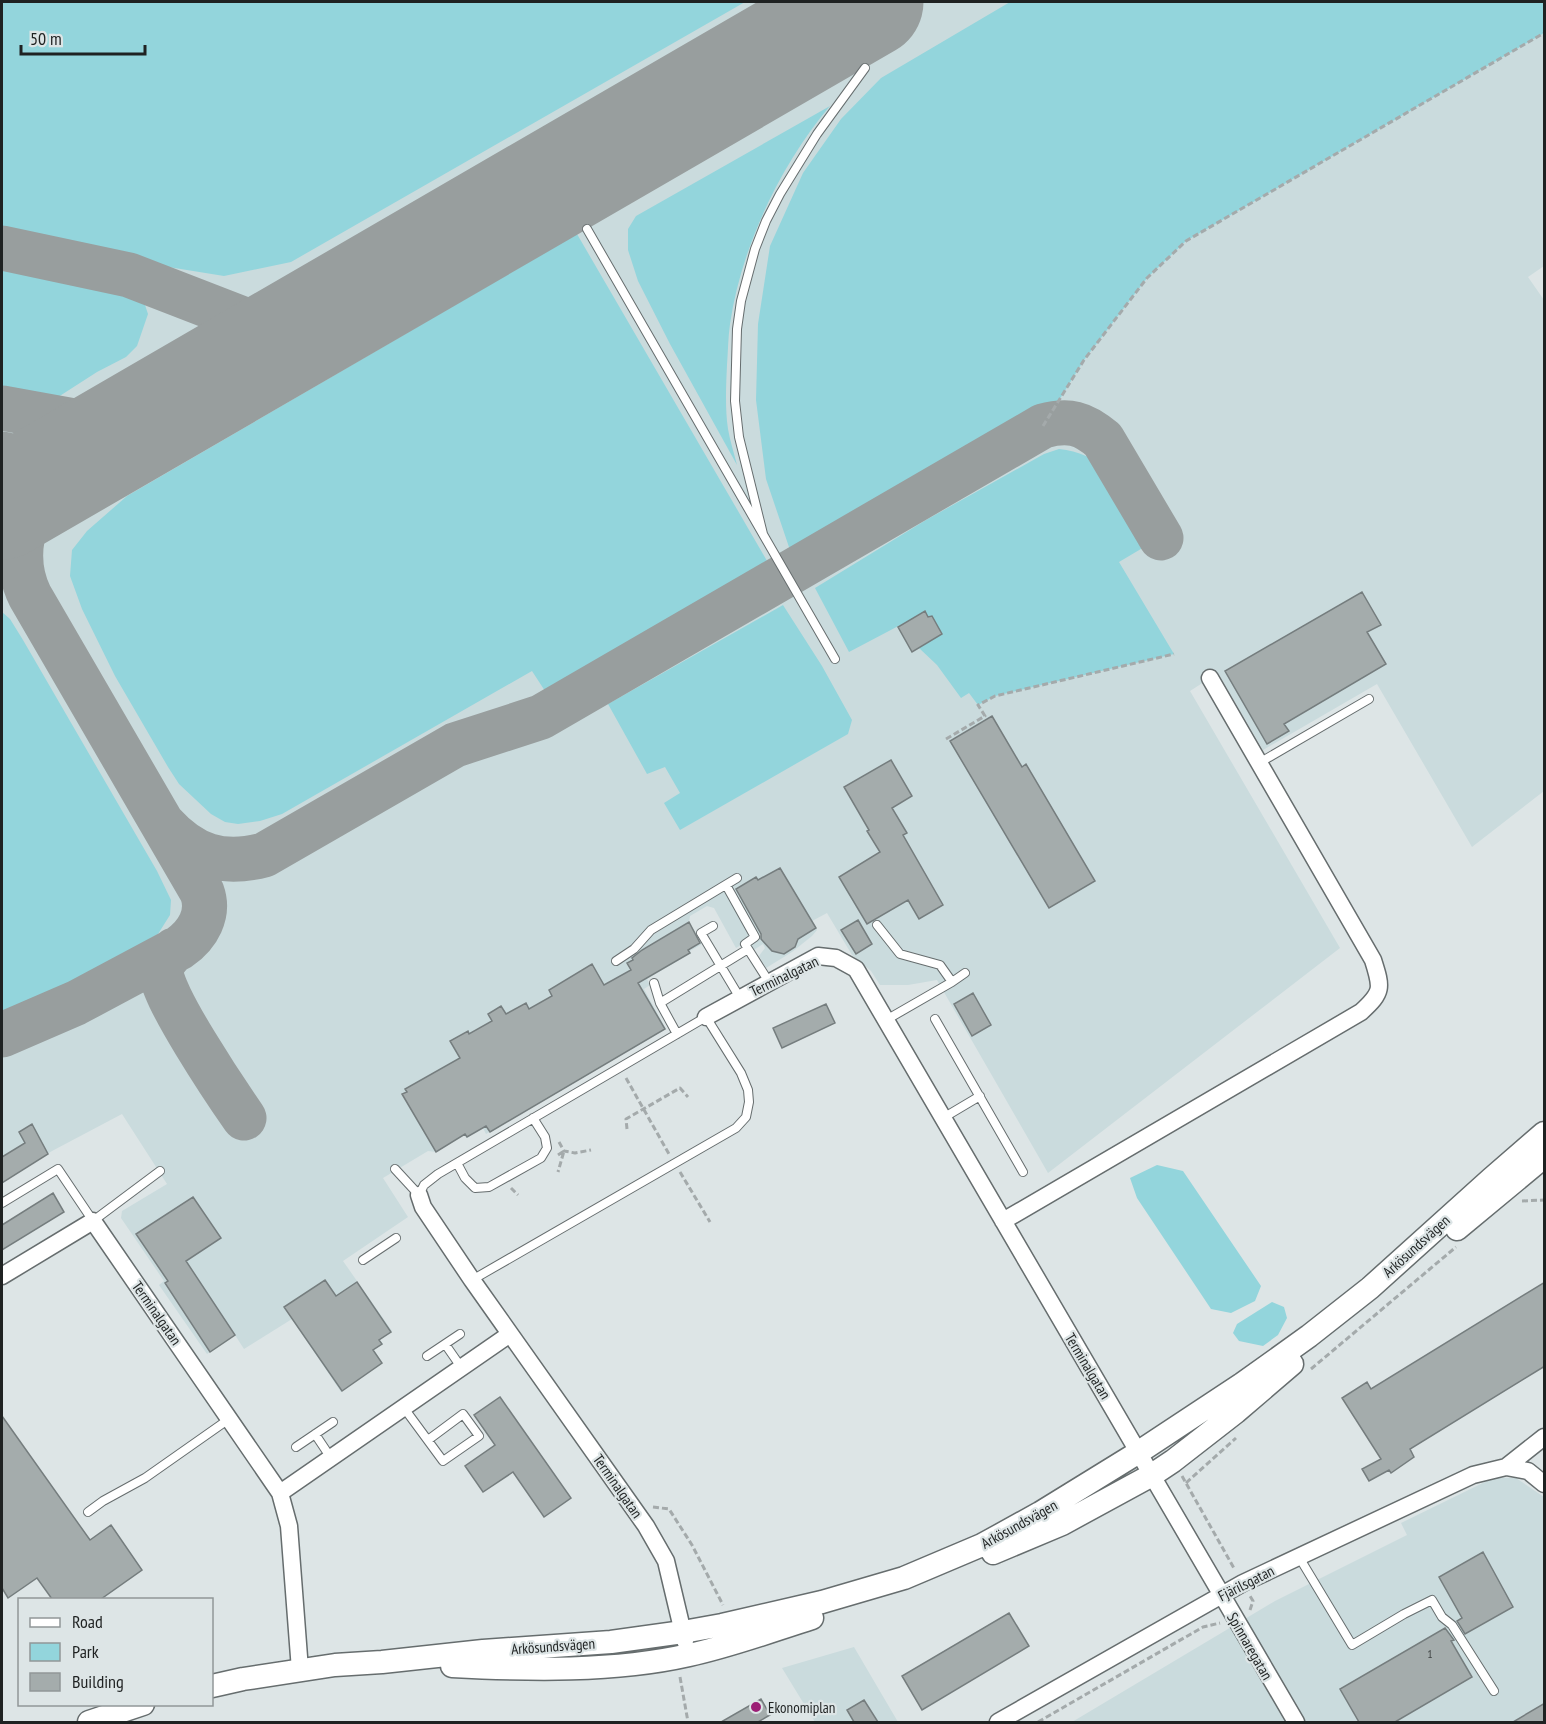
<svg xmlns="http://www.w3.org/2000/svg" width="1546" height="1724" viewBox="0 0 1546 1724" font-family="'PT Sans Narrow',sans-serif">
<rect width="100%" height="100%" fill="#dde5e6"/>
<path fill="#cadbdd" d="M2,2h1542v264l-16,11 16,23v491l-72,56 -95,-163 -114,66 -45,-77 -28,18 150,257 -292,225 -111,-193 -29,5h-28l-9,-14 -19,-16 -25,-42 -15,8 5,9 -5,6 -20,16 -26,16 -7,-12 6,-8 -2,-4 -11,7 -5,-7 17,-10 -1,-2 -27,16 -22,-40 -7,-2 -17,10 -1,6 13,22 -12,7 1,2 -44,26 3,6 -6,4 22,40 -180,105 -3,-6 -16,10 -2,-3 -29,17 -8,-1 -45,27 25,39 -65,44 49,70 -12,9 3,4 -9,6 8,13 -41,29 -49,-73 -48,30 -9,-14 -28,19 -48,-69 5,-4 -43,-63 1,-7 45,-27 -45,-70 -70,37 -50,32z
M1493,1478h23l28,19v225h-472l203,-121 132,-66 -6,-12z
M854,1647l44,75h-83l-33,-54z"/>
<path fill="#93d5dc" d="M2,2h743l-454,260 -67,14 -68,-11 -154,-30z
M1010,2h534v31l-358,208 -39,37 -63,82 -41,66 -7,-10 -245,137 -25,-74 -10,-79 2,-76 12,-78 33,-73 38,-54 40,-41z
M830,106c-50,59 -89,142 -100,218 -2,14 -2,28 -3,41 -1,21 -2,44 1,64 2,12 6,24 9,36l-67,-121 -32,-63 -10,-31v-21l8,-13z
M577,234l193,332 -221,126 -4,-1 -13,-20 -250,143 -22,7 -22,3 -13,-2 -14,-8 -32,-30 -11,-17 -53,-91 -33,-67 -12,-33 2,-26 15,-19 40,-35z
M2,259l137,28 9,27 -11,32 -11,11 -29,15 -42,27 -20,2 -33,-6z
M1059,449c20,2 35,9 50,23l42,71 -32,19 55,92 -179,42 -17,9 -9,-12 -8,5 -24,-33 -18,-17 23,-14 -10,-18 -4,1 -3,-5 -76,40 -34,-64 111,-68 118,-66z
M783,605l39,61 30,54 -4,14 -168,96 -16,-27 16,-10 -15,-26 -18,7 -39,-70z
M2,612l8,7 13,21 134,231 14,29 -1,15 -12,19 -93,55 -63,33z
M1157,1165l26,6 78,115 -6,15 -24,12 -20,-4 -74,-111 -7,-20z
M1272,1302l12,5 3,11 -9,17 -15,11 -24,-5 -6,-8 4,-9z"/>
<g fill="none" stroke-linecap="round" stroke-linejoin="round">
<path stroke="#989e9e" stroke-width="45" d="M2,248l127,27 160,62
M2,408l127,23
M2,454l63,14
M163,824c29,32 59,42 101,31l191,-110 86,-28 502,-291c26,-7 40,-3 60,14l58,98
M174,950c-5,5 -11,11 -13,19 -4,21 67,126 83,149
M2,1035l74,-32 103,-55c19,-13 31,-34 23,-56l-172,-296c-18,-37 -9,-82 20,-112 11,-11 25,-20 37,-29"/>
<path stroke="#989e9e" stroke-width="111" d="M2,504l866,-502"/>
</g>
<path fill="#a4acac" stroke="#757d7e" stroke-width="1.5" d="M1362,592l19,33 -14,7 19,32 -102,60 5,7 -22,13 -42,-73z
M925,611l3,6 4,-1 10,18 -30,18 -14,-25z
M992,716l30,51 4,-3 69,117 -46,27 -99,-167z
M891,760l21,36 -20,12 15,25 -4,2 40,70 -24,14 -11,-19 -41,24 -28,-47 41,-25 -13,-21 2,-1 -25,-43z
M780,868l36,60 -18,11 -3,8 -11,7 -12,-3 -11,-12v-5l-25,-45 20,-12 2,3z
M858,920l14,24 -16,10 -15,-24z
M689,922l11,21 -12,7 2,3 -52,30 27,46 -175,103 -4,-6 -19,11 -2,-3 -29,18 -34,-58 5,-2 -2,-3 55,-31 -10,-17 18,-10 1,3 23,-13 -4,-7 13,-8 5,8 20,-11 3,6 23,-13 -3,-6 43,-26 12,21 27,-15 -4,-7 6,-3 -1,-2 10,-8z
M973,993l18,32 -19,11 -18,-32z
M826,1004l9,19 -53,25 -9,-20z
M32,1124l16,30 -46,29v-26l23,-14 -6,-11z
M53,1193l11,19 -62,38v-25z
M193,1197l28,41 -35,23 49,74 -25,17 -45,-69 3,-2 -32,-47z
M325,1280l11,16 21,-14 34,50 -12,8 3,4 -9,6 9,13 -40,28 -58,-84z
M1545,1282v84l-135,83 4,8 -23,16 -2,-3 -20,11 -7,-12 19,-10 -39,-61 25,-16 4,7z
M500,1397l71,101 -27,19 -31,-45 -30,20 -18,-26 30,-21 -21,-30z
M2,1416l88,124 21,-15 31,45 -41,29h-49l-15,-21 -29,20 -6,-10z
M1483,1552l30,55 -48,27 -8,-13 5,-3 -23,-41z
M1009,1613l20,33 -107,64 -20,-34z
M1445,1628l9,12 -3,1 21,36 -77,45h-36l-19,-33z
M761,1699l9,16 -12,7h-37z
M864,1700l14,22h-24l-7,-12z
M1545,1703v19h-32z"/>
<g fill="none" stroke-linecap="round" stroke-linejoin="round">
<g stroke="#666d6e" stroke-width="10">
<path id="service" d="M587,229l248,430
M763,534l-24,-97 -4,-36 2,-72 4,-28 14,-52 11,-28 14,-27 37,-60 48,-66
M1259,763l110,-64
M726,885l29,52 -10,7 3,5
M877,925l23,29 40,11 12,17 -66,38
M713,926l-12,7 39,65
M616,961l18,-12 17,-19 86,-52
M952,982l13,-9
M654,983l6,20 17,31
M660,1003l88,-54 21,33
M935,1019l88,153
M943,1118l37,-22
M457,1163l8,15 10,10 14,-1 52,-29 6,-10 -2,-11 -12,-19
M395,1169l24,26 5,-10 14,-11 268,-157 35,56 7,17 1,12 -3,15 -10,11 -264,152
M2,1203l56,-34 35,52 67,-50
M363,1260l33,-22
M445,1344l16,23
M427,1356l33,-22
M404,1408l39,53 36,-25 -16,-22 -35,26
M315,1434l16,24
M296,1447l37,-25
M88,1512l15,-11 42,-23 84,-59
M1299,1557l53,88 52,-31 28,-14 10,17 10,8 42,66"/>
</g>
<g stroke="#666d6e" stroke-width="19">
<path id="minor" d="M706,1017l112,-61 18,2 20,11 440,753
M419,1195l4,12 49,73 174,246 20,35 19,80
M1003,1221l358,-209c22,-20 21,-24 12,-52l-163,-282
M2,1276l91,-55 187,272 9,33 11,144
M1506,1467l38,-30
M280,1493l230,-159
M998,1722l245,-139 230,-108 33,-8 22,4 16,13"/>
</g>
<g stroke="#666d6e" stroke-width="25">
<path id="secondary" d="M1457,1229l87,-72
M993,1553l69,-29 90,-49 21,-14 63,-49 56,-48
M452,1666c77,4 162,6 237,-11 42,-9 82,-24 123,-37
M212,1686l31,-7 92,-14 47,-3 101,-11 128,-9 72,-10 39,-7 100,-23 82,-24 78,-33 58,-32 99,-61 103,-68 67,-48 61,-48 121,-109 53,-46
M89,1722l54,-18"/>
</g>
<path stroke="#a4aaab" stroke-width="3" stroke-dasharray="6 3" stroke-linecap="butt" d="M1043,426l41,-66 63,-82 39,-37 358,-208
M946,739l39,-23 -7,-11 17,-9 179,-42
M626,1078l43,76
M627,1129l-1,-10 54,-31 8,9
M559,1142l5,9 11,2 16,-3
M558,1155l6,-4 -6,21
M680,1172l30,50
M511,1188l7,7
M1522,1201l22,-1
M1311,1369l145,-122
M1182,1476l53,94
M1186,1483l50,-45
M653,1507l16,2 23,36 31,60
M1250,1610l3,-9 -3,-5
M680,1677l8,45
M1038,1722l165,-95 17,-4"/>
<use href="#service" stroke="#fff" stroke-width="8"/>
<use href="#minor" stroke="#fff" stroke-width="16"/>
<use href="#secondary" stroke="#fff" stroke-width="22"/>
</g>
<circle fill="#9c1f75" stroke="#dde5e6" stroke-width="2" cx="756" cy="1707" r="6"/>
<g text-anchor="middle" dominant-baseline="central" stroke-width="4.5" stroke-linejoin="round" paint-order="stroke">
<g font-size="12" fill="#404444">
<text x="1430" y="1653">1</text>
</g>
<g font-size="15" fill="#1f2222" stroke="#dde5e6">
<text transform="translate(784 976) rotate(-26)">Terminalgatan</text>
<text transform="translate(1416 1246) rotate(-42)">Arkösundsvägen</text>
<text transform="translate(157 1313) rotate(55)">Terminalgatan</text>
<text transform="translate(1088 1366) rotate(59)">Terminalgatan</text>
<text transform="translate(618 1486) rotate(55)">Terminalgatan</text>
<text transform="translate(1019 1524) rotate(-29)">Arkösundsvägen</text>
<text transform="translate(1246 1583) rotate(-27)">Fjärilsgatan</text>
<text transform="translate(553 1646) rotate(-4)">Arkösundsvägen</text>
<text transform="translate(1250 1646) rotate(60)">Spinnaregatan</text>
</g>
<g font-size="15" fill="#1f2222" stroke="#dde5e6" text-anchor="start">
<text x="768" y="1707">Ekonomiplan</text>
</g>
</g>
<rect width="1546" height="1724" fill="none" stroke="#1f2222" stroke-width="6"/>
<rect x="18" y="1598" width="195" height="108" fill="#dde5e6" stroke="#919798" stroke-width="1.5"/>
<rect x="30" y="1618" width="30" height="9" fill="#ffffff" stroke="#919798" stroke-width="1.5"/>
<text x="72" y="1628" font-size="18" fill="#1f2222">Road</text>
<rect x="30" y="1643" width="30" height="18" fill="#93d5dc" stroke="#919798" stroke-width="1.5"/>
<text x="72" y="1658" font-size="18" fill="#1f2222">Park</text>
<rect x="30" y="1673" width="30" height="18" fill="#a4acac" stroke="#919798" stroke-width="1.5"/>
<text x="72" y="1688" font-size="18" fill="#1f2222">Building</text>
<path d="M21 45v9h124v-9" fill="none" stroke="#1f2222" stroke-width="3"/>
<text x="30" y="45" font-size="18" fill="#1f2222" stroke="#dde5e6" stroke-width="4.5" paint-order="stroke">50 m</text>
</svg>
